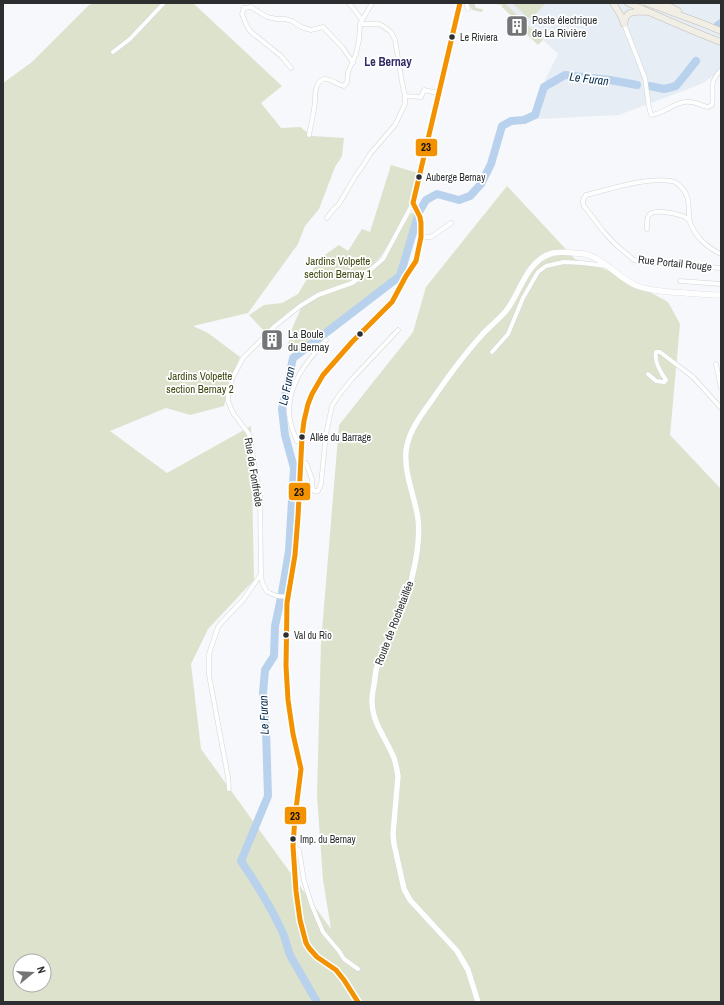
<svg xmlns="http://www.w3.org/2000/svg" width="724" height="1005" viewBox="0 0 724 1005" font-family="'Archivo Narrow',sans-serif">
<rect width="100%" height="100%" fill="#f6f8fb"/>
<path fill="#e6edf5" d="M505,3h216v68l-20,13 -82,31 -83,4 10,-32 -1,-7 13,-26z"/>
<path fill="#dde2cd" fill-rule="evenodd" d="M96,3h97l89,83 -21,17 20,25 19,-1 12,9 32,2 -2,18 -7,11 -16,42 -14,17 -7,18 -50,69 -55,13 15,7 32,24 -10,23 -6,26 -34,9 -24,-7 -56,23 57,42 84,-47 3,154 -46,49 -17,35 10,85 130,180 -8,-49 -6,-85 4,-152 18,-218 74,-93 13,-45 81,-101 68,73 38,13 55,30 12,22 -10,111 51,54v513h-718v-919l29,-21 57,-57zM20,961h24v24h-24z
M469,3h5l2,5 6,1 1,1 -1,2c-8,-2 -11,0 -13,-9z
M496,3h9l38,37 -5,5 -16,-15 2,-2 -22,-21v-2l-7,-1z
M512,3h34l-14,15h-4z
M391,165l27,8 -7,29 -11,24 -19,30 -12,13 -19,13 -30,10 -8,4 -25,17 -21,20 -17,-18 15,-10 18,-2 16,-9 21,-35 20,-14 9,6 14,-22 8,3z
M411,213h4l1,2 -13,46 -2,3 -4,12 -72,53 -13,13 -16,11 -10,-5 7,-16 -2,-1 11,-25 13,-8 40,-15 19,-13 10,-11z"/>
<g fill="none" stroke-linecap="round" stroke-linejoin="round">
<path stroke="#b8d1ec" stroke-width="8" d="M718,25l3,-2
M650,86l14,3 12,-3 9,-11 11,-14
M317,1002l-26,-45c-4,-8 -5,-18 -9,-26 -12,-25 -26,-48 -41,-70l27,-65 -2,-66 -3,-37 2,-23 9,-14 1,-30 7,-33 7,-42 5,-83 -9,-33 -3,-26 11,-51 107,-82 19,-64 7,-12 11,-6 22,6 11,-4 11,-12 10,-20 11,-38 9,-5 13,-1 11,-5 9,-28 21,-12 45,5 27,5"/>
<g stroke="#d3d5d7" stroke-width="5">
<path id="minor" d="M349,3l13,17
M466,3l2,6
M624,24l21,54 4,29 2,8c14,-1 25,-15 39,-13 6,0 12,4 18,5l4,-2c3,-17 -5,-20 9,-35
M113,52l17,-13 34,-36
M291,68l-10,-12 -31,-25 -4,-7 -4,-10 2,-6 7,-1 16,10 10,2h8l7,2 9,6 10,3 12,-3 20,21 10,15
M405,96l16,1 3,-7 14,3
M309,135c2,-11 5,-22 6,-34 0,-5 0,-10 2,-15 1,-3 4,-6 7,-7 7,-1 13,6 20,7l3,-4 1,-10 8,-18 3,-14 1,-16 12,-21
M327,218l5,-7 7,-7 17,-29 6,-8 8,-13 25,-29 10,-21v-8l-3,-14 -7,-42 -4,-8 -8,-6 -4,-2h-19
M647,229c0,-5 -1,-12 3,-15 7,-5 28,0 35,3 2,1 4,3 5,5
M421,237h10l20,-14
M721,254c-13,-6 -26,-17 -31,-32 -3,-13 2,-24 -9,-35 -3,-3 -6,-6 -10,-6 -26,-4 -59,8 -85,14 -3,4 -4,6 -2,11l19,25 13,14 18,15 8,2 79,6
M680,281l41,3
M492,352l16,-18 15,-36 15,-26 8,-6 18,-4 18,1 25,3
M716,364l5,24
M648,374l8,7 8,1 2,-2c-5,-7 -12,-19 -10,-28h4l33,25 28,31
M302,444l-5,-3c-4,-9 -7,-18 -8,-27 -1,-31 18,-53 37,-74
M301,461l5,2 6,16v8l2,4h4l3,-7 5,-50 6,-28 7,-11 13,-16 46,-49
M261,574l1,8 5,10 10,4 11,1
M229,789l-1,-12 -19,-102v-21l9,-27 4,-5 21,-22 18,-26 -1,-78 -11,-62 -16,-21 -5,-12v-8l4,-14 11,-21 32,-32 25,-20 18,-11 34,-12 17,-12 14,-12 30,-56
M293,846l6,4 5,31 8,25 11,26 16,19 5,8 14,10"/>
</g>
<g stroke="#d3d5d7" stroke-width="6">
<path id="tertiary" d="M358,1002l-14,-22 -8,-10 -19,-13 -8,-9 -3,-5 -6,-23 -4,-29 -3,-45 2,-29 6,-48 -8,-35 -5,-34 -2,-34 1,-63 8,-48 3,-38 4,-80 2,-16 4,-17 4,-10 11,-19 29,-33 40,-40 14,-26 10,-15 5,-24v-14l-1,-6 -7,-14 47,-200"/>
</g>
<g stroke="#d3d5d7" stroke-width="6">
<path id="secondary" d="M478,1002l-10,-32 -11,-19 -47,-51 -6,-11 -10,-45 -1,-10 5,-58c-1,-6 -2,-12 -4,-18 -8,-20 -22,-35 -22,-57 0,-5 1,-11 2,-16 1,-5 1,-10 2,-15 5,-19 15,-35 23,-53 6,-14 11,-29 14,-44 4,-17 7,-36 5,-54 -3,-23 -14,-44 -12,-68 2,-19 15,-36 26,-51 15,-22 31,-44 49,-64 8,-9 17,-16 25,-25 15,-19 20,-51 47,-58 7,-1 13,-1 20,0 5,0 13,1 18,3 17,7 29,23 46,30 10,4 23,5 34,6 17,1 33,3 50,3"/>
</g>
<g stroke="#c2beb5" stroke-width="7">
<path id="trunk" d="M613,3l8,13 3,7
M628,3c31,13 61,27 93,39
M647,3l57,21 17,7
M662,3l16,8
M460,4v-1
M624,24c2,-15 11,-12 22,-12"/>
</g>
<use href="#minor" stroke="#fefefe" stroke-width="4"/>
<use href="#tertiary" stroke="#fefefe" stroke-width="5"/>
<use href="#secondary" stroke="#fefefe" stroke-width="5.5"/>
<use href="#trunk" stroke="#f1eee6" stroke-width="6"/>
<g stroke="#fff" stroke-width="8">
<path id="bus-1" d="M358,1002l-14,-22 -8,-10 -19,-13 -8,-9 -3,-5 -6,-23 -4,-29 -3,-45 2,-29 6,-48 -8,-35 -5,-34 -2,-34 1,-63 8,-48 3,-38 4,-80 2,-16 4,-17 4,-10 11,-19 29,-33 40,-40 14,-26 10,-15 5,-24v-14l-1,-6 -7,-14 47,-200"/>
</g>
<use href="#bus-1" stroke="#f39200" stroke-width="5"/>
</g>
<defs>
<g id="building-square" transform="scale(1.15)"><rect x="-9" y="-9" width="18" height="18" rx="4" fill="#737577" stroke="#fff"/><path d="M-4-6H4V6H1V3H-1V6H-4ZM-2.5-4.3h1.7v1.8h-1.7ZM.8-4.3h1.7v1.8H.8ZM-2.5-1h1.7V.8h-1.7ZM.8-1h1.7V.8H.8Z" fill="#fff"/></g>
</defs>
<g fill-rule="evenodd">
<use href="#building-square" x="517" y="26"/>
<use href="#building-square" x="272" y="340"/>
</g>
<g fill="#2c2e30" stroke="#fff" stroke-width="1.5">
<circle cx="452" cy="37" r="3.5"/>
<circle cx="419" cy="177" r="3.5"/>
<circle cx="360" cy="334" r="3.5"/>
<circle cx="302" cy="437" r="3.5"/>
<circle cx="286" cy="635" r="3.5"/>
<circle cx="293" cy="839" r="3.5"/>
</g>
<g text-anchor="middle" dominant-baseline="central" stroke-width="3.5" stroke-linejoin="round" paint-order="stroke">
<g font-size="10" fill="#2c2e30" stroke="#fff" text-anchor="start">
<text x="460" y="37">Le Riviera</text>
<text x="426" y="177">Auberge Bernay</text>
<text x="310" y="437">Allée du Barrage</text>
<text x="294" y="635">Val du Rio</text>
<text x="300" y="839">Imp. du Bernay</text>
</g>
<g font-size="11" fill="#2c2e30" stroke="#fff" text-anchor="start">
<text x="532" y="20">Poste électrique<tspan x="532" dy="13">de La Rivière</tspan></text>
<text x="288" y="334">La Boule<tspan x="288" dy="13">du Bernay</tspan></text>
</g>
<g font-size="11" fill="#3d450e" stroke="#fff">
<text x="338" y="261">Jardins Volpette<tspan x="338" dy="13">section Bernay 1</tspan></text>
<text x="200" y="376">Jardins Volpette<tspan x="200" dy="13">section Bernay 2</tspan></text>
</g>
<g font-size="11" fill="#2c2e30" stroke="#fff">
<text transform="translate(675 263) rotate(6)">Rue Portail Rouge</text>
<text transform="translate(254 472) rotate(81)">Rue de Fontfrède</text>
<text transform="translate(394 623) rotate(-69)">Route de Rochetaillée</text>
</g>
<g font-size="12" font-weight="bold" fill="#2f2b66" stroke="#fff">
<text x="388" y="62">Le Bernay</text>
</g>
<g font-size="12" font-style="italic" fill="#052b4d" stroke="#fff">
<text transform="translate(589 79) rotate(7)">Le Furan</text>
<text transform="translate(287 386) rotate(-78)">Le Furan</text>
<text transform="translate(264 715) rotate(-92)">Le Furan</text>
</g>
</g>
<g stroke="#fff" stroke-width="1.5">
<rect x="415" y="138" width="23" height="19" rx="4" fill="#f39200"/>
<rect x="288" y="482" width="23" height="19" rx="4" fill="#f39200"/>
<rect x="284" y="806" width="23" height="19" rx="4" fill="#f39200"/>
</g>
<g font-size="11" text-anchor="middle" font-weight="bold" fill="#111">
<text x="426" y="151">23</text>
<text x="299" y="496">23</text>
<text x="295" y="820">23</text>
</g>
<rect width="724" height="1005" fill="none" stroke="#2c2e30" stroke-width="8"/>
<g transform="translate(32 973) rotate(72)"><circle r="19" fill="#ffffff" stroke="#ababac"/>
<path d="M0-3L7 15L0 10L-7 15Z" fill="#737577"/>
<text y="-6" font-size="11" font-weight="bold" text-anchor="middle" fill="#2c2e30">N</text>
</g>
</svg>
